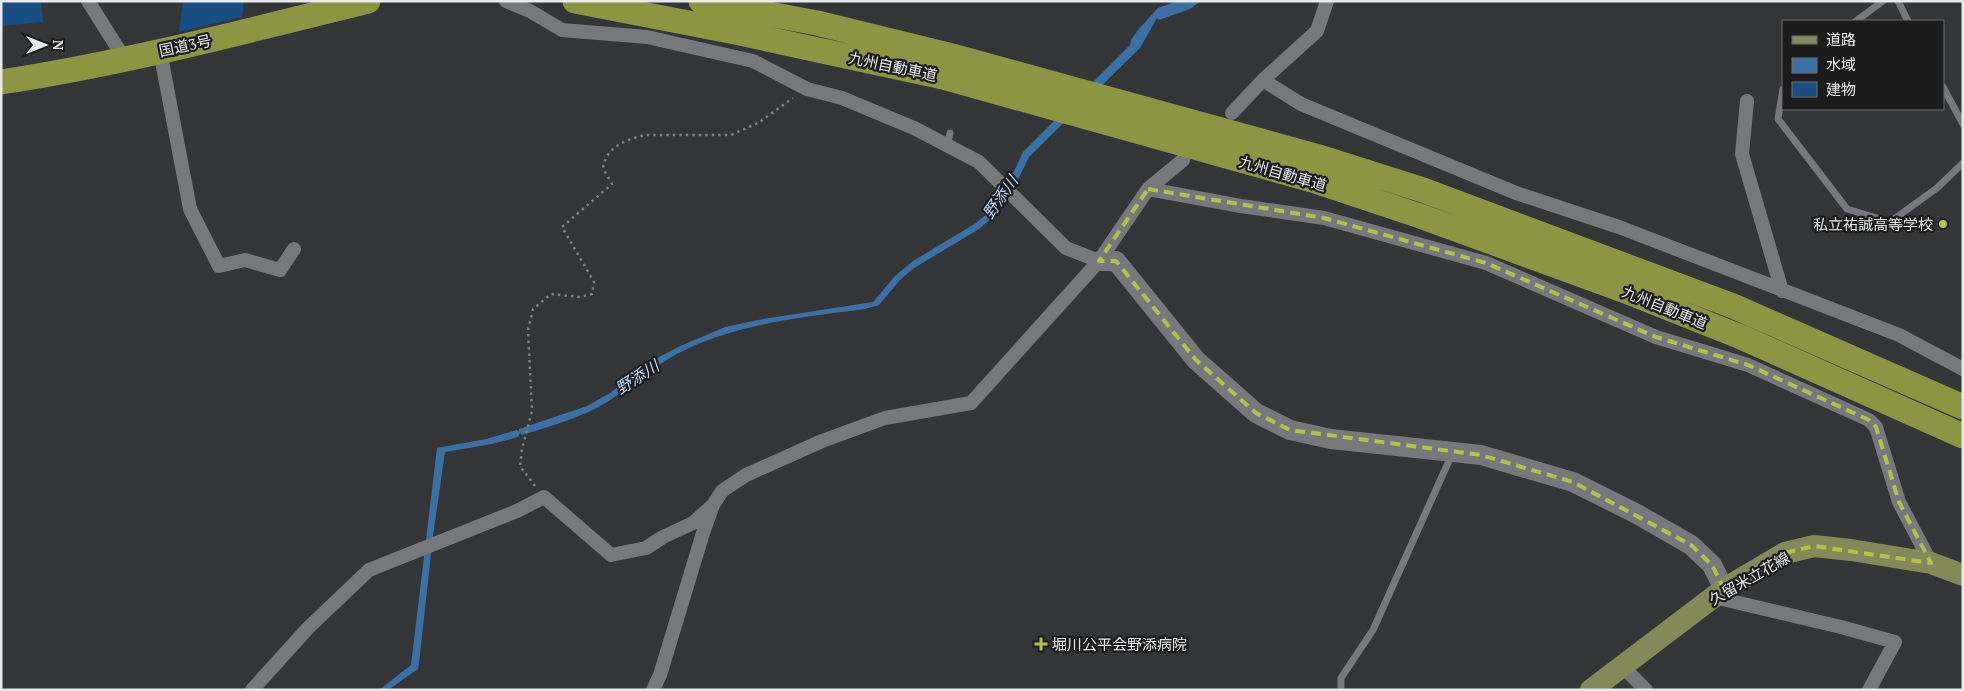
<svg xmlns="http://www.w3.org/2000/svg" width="1964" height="691" viewBox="0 0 1964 691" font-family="'PT Serif','Noto Sans JP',serif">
<rect width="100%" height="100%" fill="#333537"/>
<path fill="#3b70a5" d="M1177,1h24l-11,8 -31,11 -2,-2 -17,30 -111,109 -16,33 -20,27 -14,12 -65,39 -14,12 -21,25 -14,4c-60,8 -123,14 -178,40 -29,13 -53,36 -80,53 -26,16 -56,24 -85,33l-2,-2 -2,4 -26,7 -47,8 -12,84 -14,127 -1,6 -30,21h-9l32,-25 26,-217 49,-9 31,-9 2,1v-2l68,-23 23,-13 49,-36 19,-10 47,-20 38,-8 110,-17 22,-26 18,-15 63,-38 12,-10 19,-27 16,-34 107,-107 1,-5 7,-10 20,-22z"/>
<path fill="#184e81" d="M19,1h22l2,21 -42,4v-23z
M183,1h61l-2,16 -63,15z"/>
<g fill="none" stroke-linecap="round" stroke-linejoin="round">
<path stroke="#808183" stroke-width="2.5" stroke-dasharray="2.5 4" stroke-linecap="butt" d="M535,486l-15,-20 2,-17 10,-38 -4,-81 5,-21 18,-15 29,3 12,-3 2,-12 -32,-55 50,-43 -9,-16c3,-21 22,-28 42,-33h86l27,-12 35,-25"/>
<path stroke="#76787b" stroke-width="7" d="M1898,1l10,20
M1856,21l27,-20
M1943,87l20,37
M1783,89l-5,30 69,90 43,13 47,-34 26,-25
M947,146l3,-13
M1341,690v-12l32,-48 79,-176"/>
<path stroke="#76787b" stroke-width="14" d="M88,1l36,57
M506,1l24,10 32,19 85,7 106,24 54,28 35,9 72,30 65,34 87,86 33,13
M160,51l30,158 29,57 26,-6 35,10 14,-21
M1263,80l38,24 215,89 103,34 280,108 64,34
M1747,101l-5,53 40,137
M1232,113l31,-33 54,-49 10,-30
M1148,189l93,17 83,12 162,45 170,74 92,28 121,55 7,7 23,75 32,61
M1714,597l127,30 54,15 -26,48
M1622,666l24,24
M252,690l56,-62 61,-58 148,-59 27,-14 67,58 35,-7 17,-11 30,-14 19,-17
M653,690l7,-15 43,-142 10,-28 9,-14 24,-16 76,-34 63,-23 86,-15 128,-142 49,-72 35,-29"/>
<path stroke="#76787b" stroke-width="20" d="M1099,261h17l80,99 60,53 34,17 41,9 150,16 92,27 64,32 54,31 21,20 12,24"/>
<path stroke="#838959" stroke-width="22" d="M1591,690l133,-101 61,-36 29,-7 37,4 80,13 32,12"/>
<path stroke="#8b9542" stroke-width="25" d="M575,1l160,31 208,45 369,103 108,36 203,74 118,47 222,99
M701,1l116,22 139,34 363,100 104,33 310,116 230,101
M1,82c124,-19 246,-51 367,-81"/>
</g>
<path fill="none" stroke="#b5c249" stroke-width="4" stroke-dasharray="10 6" stroke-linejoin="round" d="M1148,189l176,29 162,45 170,74 92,28 121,55 7,7 23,75 32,61 -117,-17 -29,7 -61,36 -12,-24 -21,-20 -118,-63 -92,-27 -191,-25 -34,-17 -60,-53 -80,-99h-17z"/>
<g fill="#b5c249" stroke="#1c1c1d" stroke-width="2">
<circle cx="1943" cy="224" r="5"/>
<path d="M1038.5 636.5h5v5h5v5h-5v5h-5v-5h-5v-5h5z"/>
</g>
<g text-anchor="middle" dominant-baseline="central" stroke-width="4.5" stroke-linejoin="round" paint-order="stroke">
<g font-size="15" fill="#e8e9ea" stroke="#1c1c1d">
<text transform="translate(185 45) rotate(-12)">国道3号</text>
<text transform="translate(893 66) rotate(12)">九州自動車道</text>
<text transform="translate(1283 173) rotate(16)">九州自動車道</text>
<text transform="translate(1665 307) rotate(22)">九州自動車道</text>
<text transform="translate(1749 578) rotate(-30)">久留米立花線</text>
</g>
<g font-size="15" fill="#e8e9ea" stroke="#1c1c1d" text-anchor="end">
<text x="1933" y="224">私立祐誠高等学校</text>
<text x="1052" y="644" text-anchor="start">堀川公平会野添病院</text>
</g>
<g font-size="16" font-style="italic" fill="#bddaf9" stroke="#1c1c1d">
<text transform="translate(1000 197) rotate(-55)">野添川</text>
<text transform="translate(637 377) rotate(-33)">野添川</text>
</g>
</g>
<rect width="1964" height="691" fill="none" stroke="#e8e9ea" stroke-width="5"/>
<rect x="1782" y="20" width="162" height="90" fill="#1c1c1d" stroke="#6e6e6f"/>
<rect x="1792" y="36" width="25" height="8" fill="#838959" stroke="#6e6e6f"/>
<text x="1826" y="45" font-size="15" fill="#e8e9ea">道路</text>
<rect x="1792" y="58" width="25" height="15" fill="#3b70a5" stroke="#6e6e6f"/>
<text x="1826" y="70" font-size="15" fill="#e8e9ea">水域</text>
<rect x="1792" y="82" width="25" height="15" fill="#184e81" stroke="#6e6e6f"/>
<text x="1826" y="95" font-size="15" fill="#e8e9ea">建物</text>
<g transform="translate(45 45) rotate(90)" stroke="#1c1c1d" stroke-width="4" paint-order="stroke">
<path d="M0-4L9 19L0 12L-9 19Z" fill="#e8e9ea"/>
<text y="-8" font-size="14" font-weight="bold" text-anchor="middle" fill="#e8e9ea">N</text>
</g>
</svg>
